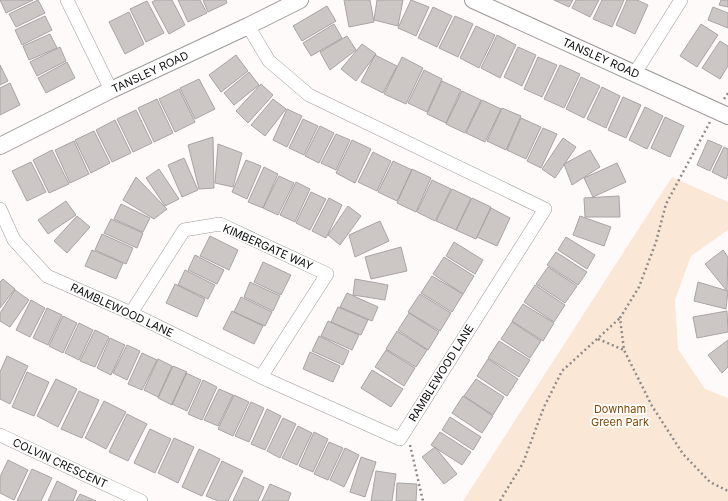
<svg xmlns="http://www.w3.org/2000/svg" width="728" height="501" viewBox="0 0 728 501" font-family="Inter,sans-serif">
<rect width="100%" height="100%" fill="#fffafa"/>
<path fill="#fbe7d5" d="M672,177l56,25v28l-37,26 -16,44 3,49 27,40 23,9v103h-265z"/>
<path fill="#ccc7c5" stroke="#a9a4a3" d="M0,0h33l-27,13z
M38,0l7,13 -29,14 -7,-13z
M156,0h16l13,25 -16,9 -17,-32z
M178,0h22l7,13 -19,9z
M203,0h23l1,3 -19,9z
M344,0h26l4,22 -25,5z
M377,0h26l-5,26 -24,-6z
M411,0l18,7 -13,29 -18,-8z
M554,0h19l-4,7z
M576,0h23l-9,17 -18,-9z
M602,0h22l-12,27 -19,-8z
M627,0h10l11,5 -13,29 -19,-9z
M721,0h7v7l-9,-2z
M147,1l17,32 -18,9 -16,-33z
M327,6l9,15 -34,20 -9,-15z
M433,7l19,9 -15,31 -19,-9z
M713,7l15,6v15l-20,-8z
M129,12l15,32 -19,10 -16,-32z
M45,16l7,14 -30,15 -7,-15z
M455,16l18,8 -15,33 -19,-9z
M334,24l8,14 -31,18 -8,-13z
M701,24l17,11 -21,32 -17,-11z
M476,26l19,9 -16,33 -19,-10z
M50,34l7,14 -28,12 -6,-14z
M497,35l19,10 -16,33 -19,-10z
M347,36l9,14 -26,20 -10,-18z
M720,41l8,5v20l-8,13 -18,-11z
M362,44l14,10 -20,27 -15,-12z
M60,47l6,14 -29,15 -7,-14z
M518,47l18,8 -14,31 -18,-9z
M236,55l12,16 -27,21 -12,-17z
M375,55l22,11 -14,27 -22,-11z
M402,57l21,11 -17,36 -22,-10z
M538,57l19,8 -15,32 -18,-8z
M67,62l8,16 -29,15 -8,-15z
M0,65l8,16 -8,4z
M560,65l20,9 -16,34 -20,-9z
M424,70l18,9 -15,33 -19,-9z
M249,72l10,13 -25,20 -10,-12z
M581,77l19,9 -16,32 -18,-9z
M199,79l16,30 -20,10 -15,-31z
M442,81l19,9 -15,33 -19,-9z
M10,83l10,22 -20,10v-27z
M261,84l12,11 -25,28 -12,-12z
M602,87l18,9 -14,32 -19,-9z
M179,89l16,33 -20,10 -16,-33z
M462,91l19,9 -16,33 -19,-9z
M623,97l18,8 -15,33 -18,-8z
M157,99l16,34 -19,9 -16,-34z
M273,99l13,10 -21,27 -14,-11z
M482,100l19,9 -16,33 -19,-9z
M645,107l18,9 -16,33 -18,-9z
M502,108l19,8 -15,34 -19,-9z
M287,109l15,7 -15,31 -14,-7z
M136,110l16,33 -19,9 -16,-33z
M665,117l19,9 -14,31 -19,-9z
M521,118l20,9 -15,32 -19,-9z
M303,119l15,7 -14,29 -15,-7z
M115,120l16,33 -19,9 -16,-32z
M320,126l14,7 -15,30 -14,-7z
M543,128l14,6 -16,34 -14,-7z
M94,131l16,32 -19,10 -16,-33z
M336,134l14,6 -14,30 -15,-7z
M213,137l1,51 -15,1 -11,-44z
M563,138l13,9 -21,31 -13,-9z
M352,140l19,9 -16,34 -19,-10z
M708,140l14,6 -12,25 -13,-6z
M74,141l15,33 -19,9 -15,-33z
M218,144l24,9 -9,34 -18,-4z
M724,147l4,2v25l-2,5 -14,-7z
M52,150l17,34 -20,9 -16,-33z
M590,150l10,17 -28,18 -8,-21z
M373,152l18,9 -14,30 -19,-9z
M184,158l14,32 -16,7 -14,-32z
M246,160l15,6 -14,33 -15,-7z
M393,161l19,9 -15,31 -19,-9z
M31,162l15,30 -19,9 -15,-30z
M617,163l9,19 -33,15 -9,-19z
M264,167l14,7 -15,34 -15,-6z
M159,169l20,30 -14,7 -19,-28z
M412,169l19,9 -15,34 -19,-9z
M279,176l15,7 -16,32 -15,-7z
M136,177l31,32 -13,10 -31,-19z
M432,180l19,9 -16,32 -18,-9z
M296,182l14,7 -15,33 -15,-7z
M452,189l19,9 -15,32 -20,-9z
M311,192l15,7 -16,31 -14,-7z
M619,196l1,21h-35l-1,-19z
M329,198l13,7 -16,33 -14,-7z
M472,198l19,9 -15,32 -20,-9z
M66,201l10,14 -28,19 -10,-14z
M121,204l29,14 -7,14 -29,-13z
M348,206l13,10 -21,29 -12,-10z
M491,208l19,10 -13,28 -20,-9z
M77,216l13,11 -23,26 -13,-12z
M580,216l31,11 -7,19 -31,-11z
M111,219l32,14 -6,15 -33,-15z
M380,221l9,20 -34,16 -6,-22z
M102,234l31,14 -7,16 -31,-14z
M210,236l28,14 -9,20 -29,-14z
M566,237l29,18 -8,14 -29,-19z
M454,242l29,18 -8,14 -29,-18z
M401,247l6,24 -36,8 -6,-22z
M92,250l31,13 -7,16 -31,-13z
M723,250l5,7 -1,34 -22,-27z
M556,252l31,20 -9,13 -31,-20z
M195,255l29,15 -7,14 -29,-14z
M444,257l30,19 -11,18 -30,-20z
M263,262l28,13 -10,20 -27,-13z
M548,267l29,19 -12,17 -29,-19z
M185,270l30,15 -7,14 -30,-14z
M432,276l31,18 -11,18 -31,-19z
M3,279l12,10 -15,19v-26z
M355,279l33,6 -3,15 -32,-5z
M250,282l30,14 -7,15 -29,-14z
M698,282l30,9 -2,18 -32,-8z
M175,284l30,15 -8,18 -31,-14z
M535,285l30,20 -11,17 -30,-20z
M15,290l14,10 -19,27 -10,-6v-8z
M347,293l31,14 -6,14 -32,-14z
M420,294l31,19 -11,18 -32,-19z
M241,297l31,15 -7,14 -31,-14z
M31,300l14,8 -15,29 -14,-7z
M523,304l31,19 -11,18 -31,-20z
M338,307l30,13 -7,15 -30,-13z
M47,308l15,7 -14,30 -15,-7z
M232,311l31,15 -9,18 -31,-15z
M727,311l1,21 -31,6 -4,-21z
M409,313l30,19 -11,18 -30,-20z
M63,316l14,7 -14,30 -14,-7z
M328,321l31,14 -7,15 -31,-14z
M512,322l29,19 -11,17 -29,-19z
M79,323l14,7 -14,30 -14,-7z
M95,330l14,7 -14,30 -15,-6z
M397,331l30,19 -11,17 -30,-18z
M319,336l30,15 -6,14 -31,-14z
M110,338l15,7 -14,30 -14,-7z
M728,340v27l-6,6 -14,-18z
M499,341l31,19 -11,17 -31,-19z
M127,345l13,6 -13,29 -14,-7z
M386,350l29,18 -11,18 -29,-19z
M310,352l30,14 -7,16 -30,-13z
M142,353l15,7 -15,30 -14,-6z
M7,356l21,10 -18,38 -10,-5v-27z
M158,359l14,7 -14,31 -14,-7z
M488,359l30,20 -11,17 -30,-20z
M173,366l14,6 -15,33 -14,-7z
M372,370l31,19 -12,18 -30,-19z
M27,372l22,10 -15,34 -22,-9z
M186,373l15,7 -14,31 -15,-7z
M56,379l21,10 -19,38 -21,-11z
M476,379l28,18 -11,18 -29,-19z
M203,380l14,7 -15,33 -14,-6z
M219,389l14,6 -15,31 -14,-6z
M79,391l20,9 -17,38 -21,-9z
M234,395l15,7 -16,34 -15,-7z
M463,396l30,20 -11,17 -30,-20z
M104,401l22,11 -20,37 -21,-11z
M251,402l13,6 -15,34 -14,-6z
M267,409l14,7 -16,34 -14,-6z
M127,414l20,10 -19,37 -19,-9z
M450,417l31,20 -8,13 -31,-20z
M283,418l13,6 -16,34 -13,-7z
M298,426l14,7 -15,32 -15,-7z
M150,429l21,10 -16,34 -21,-10z
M314,432l14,7 -15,33 -14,-6z
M440,432l31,20 -9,13 -31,-20z
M174,438l20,9 -16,36 -20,-10z
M329,442l14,6 -15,32 -14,-6z
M435,447l22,27 -13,10 -22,-27z
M345,448l14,7 -15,32 -14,-7z
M199,449l21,10 -18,37 -20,-9z
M361,457l15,5 -11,35 -15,-5z
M8,460l20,10 -14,30 -14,-7v-16z
M222,461l21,10 -15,30h-10l-12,-5z
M32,469l20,9 -11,23h-24z
M376,471l20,3 -4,27h-21z
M244,477l20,10 -6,14h-25z
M57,481l20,10 -4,10h-25z
M397,483l20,1 -1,17h-20z
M270,484l21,9 -3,8h-26z
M80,494l16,7h-20z"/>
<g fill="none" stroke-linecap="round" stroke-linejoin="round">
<g stroke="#9f9a9a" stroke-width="14">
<path id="minor" d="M67,0l44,90
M635,73l46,-73
M0,209l14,31 33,36 84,37 130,64 139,62 145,-230 -236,-114 -40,-34 -21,-35
M131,313l53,-83 36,-6 107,50 -66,103
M0,435l141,66"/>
</g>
<g stroke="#9f9a9a" stroke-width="18">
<path id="tertiary" d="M473,0l255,116
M0,146l111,-56 137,-64 52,-26"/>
</g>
<path stroke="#8e8b8b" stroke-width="2.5" stroke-dasharray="2 3" stroke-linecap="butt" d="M724,99l4,-6
M710,122l-44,82 -10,38 -17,45 -19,31 4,32 28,56 31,48 27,28 18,9
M598,339l26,11
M410,445l13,56
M500,501l23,-38 21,-56 18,-36 58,-53"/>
<use href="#minor" stroke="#fff" stroke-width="13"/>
<use href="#tertiary" stroke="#fff" stroke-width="16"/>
</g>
<g text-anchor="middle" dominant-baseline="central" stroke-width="3.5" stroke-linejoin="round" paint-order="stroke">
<g font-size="11" fill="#0d0b0b" stroke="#fff">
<text transform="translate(601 58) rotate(24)">TANSLEY ROAD</text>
<text transform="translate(150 72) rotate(-25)">TANSLEY ROAD</text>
<text transform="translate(268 247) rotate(24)">KIMBERGATE WAY</text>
<text transform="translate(122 310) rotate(25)">RAMBLEWOOD LANE</text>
<text transform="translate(441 373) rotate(-58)">RAMBLEWOOD LANE</text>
<text transform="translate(60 463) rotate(25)">COLVIN CRESCENT</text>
</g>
<g font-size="11" fill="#7f4804" stroke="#fff">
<text x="620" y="409">Downham<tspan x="620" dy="13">Green Park</tspan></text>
</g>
</g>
</svg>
